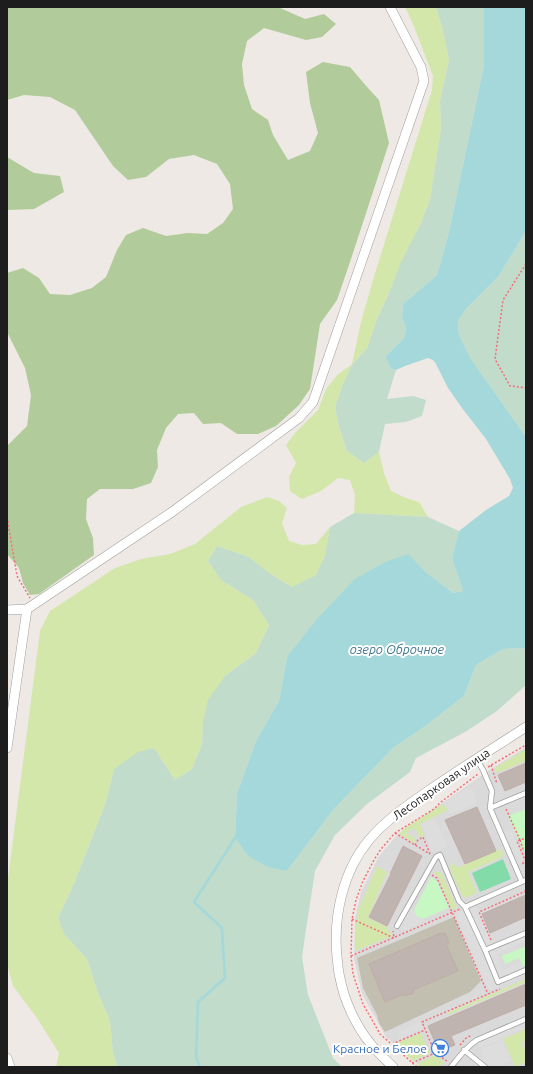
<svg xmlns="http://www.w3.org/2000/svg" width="533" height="1074" font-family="Ubuntu,sans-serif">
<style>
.residential{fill:#dbdadb}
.construction{fill:#c2bfb0}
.grass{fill:#d3e7ab}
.forest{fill:#b1cc9a}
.wetland{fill:#c1dccb}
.park{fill:#c7f7c2}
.pitch{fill:#84dbaa}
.parking{fill:#ddd}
.water{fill:#a5d8da}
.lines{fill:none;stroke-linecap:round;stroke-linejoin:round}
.stream{stroke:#a5d8da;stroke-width:2.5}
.building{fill:#bfb4b0;stroke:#bfada7}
.lane-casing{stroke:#9e9e9e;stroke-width:6}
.street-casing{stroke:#9e9e9e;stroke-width:10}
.path{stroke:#f46f78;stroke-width:1.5;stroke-dasharray:2 2;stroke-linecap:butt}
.lane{stroke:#fff;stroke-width:4.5}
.street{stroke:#fff;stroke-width:9}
.labels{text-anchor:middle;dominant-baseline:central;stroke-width:4;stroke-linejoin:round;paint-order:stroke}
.street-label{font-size:12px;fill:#1d1d1d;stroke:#fff}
.shop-label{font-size:12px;fill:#366cbe;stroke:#fff;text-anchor:end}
.water-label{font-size:13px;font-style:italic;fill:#457992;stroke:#fff}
</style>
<rect width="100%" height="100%" fill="#eee9e4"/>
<path class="residential" d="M526 747V1067H421L386 1037 362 994 354 959 355 918 361 892 379 856 398 834 488 771Z"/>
<path class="construction" d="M454 917 481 981 470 992 385 1032 379 1023 377 1015 363 988 357 958Z"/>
<path class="grass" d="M405 7H435L437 10 443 31 449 60 440 101 441 128 430 200 420 225 377 319 367 348 352 365 343 384 335 407 339 427 347 451 364 463 379 452 384 473 391 491 406 498 419 502 428 517 354 513 355 495 350 480 338 478 321 491 302 499 290 491 289 477 296 463 286 445 295 433 318 410 326 389 337 375 352 364 361 322 373 280 432 90 433 76 413 24Z
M267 497 279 501 287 508 282 523 289 541 302 545 316 544 330 527 325 555 316 575 292 587 269 573 249 557 217 546 208 561 221 580 253 600 269 625 256 653 225 676 203 721 202 744 192 769 175 780 154 748 114 769 106 802 75 881 58 918 64 934 87 959 98 993 110 1021 113 1052 117 1067H56L59 1053 37 1018 13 986 7 964V886L40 631 50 611 115 568 141 559 170 554 195 544 241 507Z
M526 749V761L497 773 495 768Z
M443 804 448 810 420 824 424 836 420 838 415 828 406 833 416 839 415 843 399 834 405 828Z
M501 849 504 856 468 872 477 893 466 898 462 896 450 869 451 864 454 863 457 868Z
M377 866 387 872 368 918 387 927 392 936 355 951 356 926 358 911Z
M436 872H440L442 874 457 908 452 910 438 876 433 873Z
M526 979V982L448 1015 447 1013Z
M526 1029V1041L522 1042 526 1052V1062L515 1067 503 1039Z
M421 1033 430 1053 413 1061 394 1044Z
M435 1055 444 1062 440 1067H421L417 1064Z"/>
<path class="forest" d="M7 7H278L305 19 324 14 336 24 322 37 306 40 264 28 247 41 242 64 244 85 252 109 268 120 273 135 288 160 310 151 318 133 310 103 306 72 323 62 350 67 368 88 379 100 389 143 351 259 337 300 320 324 310 389 299 405 276 426 258 434H237L221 423 203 424 194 413 178 414 166 428 157 450 158 467 151 483 133 489H100L87 499 86 519 93 538 94 555 39 594 30 595 23 583 19 568 7 554V446L27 426 31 395 25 368 7 332V273L23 268 39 278 50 294 70 295 92 288 106 277 117 250 126 235 143 228 166 236 188 233 207 234 223 223 233 209 230 184 217 164 194 155 169 159 146 177 128 180 113 166 75 110 50 97 24 95 7 100Z
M7 157 34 173 60 176 64 192 34 209 7 210Z"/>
<path class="wetland" d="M435 7H484V65L449 232 437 275 403 304 402 317 406 329 404 338 386 356 391 369 396 370 387 399 413 396 426 400 422 416 406 422 385 424 379 452 364 463 347 451 339 427 335 407 343 384 352 365 367 348 377 319 389 293 401 262 420 225 430 200 441 128 440 101 449 60 443 31 437 10Z
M526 231V437L471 359 459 335 458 321 466 309 498 277Z
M354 513 428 517 459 531 452 558 463 591 453 593 427 573 407 554 287 657 279 701 256 741 237 794 235 838 248 856 287 871 333 810 393 748 424 727 464 696 476 665 503 649 526 648V685L497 711 465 732 416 758 410 772 367 804 335 835 315 871 307 923 302 957 308 995 333 1058 342 1067H117L113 1052 110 1021 98 993 87 959 64 934 58 918 75 881 106 802 114 769 138 752 154 748 175 780 192 769 202 744 203 721 208 700 225 676 256 653 269 625 253 600 221 580 208 561 217 546 249 557 269 573 292 587 316 575 325 555 330 527Z"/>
<path class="park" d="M526 809V851L523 850 508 816Z
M431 877 437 881 449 908 423 919 416 916 414 910Z
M526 946V965L523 967 519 958 505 964 502 956Z"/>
<path class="pitch" d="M503 859 511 879 480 892 472 873Z"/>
<path class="parking" d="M469 786 474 791 477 803 451 814 443 804Z
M435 818 447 847 432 852 421 824Z
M511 829 525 862 518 864 504 832Z
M475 905 503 970 521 962 523 967 526 966V975L489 991 455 913Z
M410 908 414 910 416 916 423 919 424 922 404 931 399 928Z
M526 930V941L498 953 494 944Z
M526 1019V1028L480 1048 477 1040Z
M420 1022 423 1030 401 1039 398 1032Z
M502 1040 511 1060 502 1064 505 1067H485L478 1061 483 1056 481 1049Z"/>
<path class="water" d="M484 7H526V231L498 277 466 309 458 321 459 335 471 359 526 437V648L503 649 476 665 464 696 424 727 393 748 333 810 287 871 268 867 248 856 235 838 237 794 256 741 279 701 287 657 317 619 355 579 385 562 408 554 427 573 453 593 463 591 452 558 459 531 486 510 509 496 513 488 510 479 486 439 462 408 448 388 436 364 433 360 428 358 405 366 396 370 391 369 387 360 386 356 404 338 406 329 402 317 403 304 437 275 449 232 484 65Z"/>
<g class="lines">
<path class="stream" d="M200 1067 196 1057 198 1002 225 978 222 928 194 902 235 838"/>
</g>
<path class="building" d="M526 763V782L505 791 498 775Z
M477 807 496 851 465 864 445 820Z
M403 846 422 856 387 926 369 917 391 874H390Z
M526 895V917L490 933 482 914Z
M441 933 442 934 445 933 449 943 446 944 458 971 413 990 414 993 405 996 404 994 385 1002 369 964Z
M526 984V1005L451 1036 455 1045 439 1051 428 1026Z"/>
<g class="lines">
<g class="lane-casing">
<path id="lane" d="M476 758 483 770 492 791 490 808 522 882
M490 808 526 793
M465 907 526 880
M397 926 436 857 440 855 459 901 465 907 485 950 526 933
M485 950 498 982 526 970
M464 1050 485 1067
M451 1067C459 1057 466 1047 477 1040L526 1019"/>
</g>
<g class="street-casing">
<path id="street" d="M7 610 27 609 172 512 299 418 313 402 424 81 421 67 390 7
M7 748 27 609
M7 1058 10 1067
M393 1067C385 1059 377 1052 370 1043 356 1026 344 1000 340 978 338 971 338 964 337 957 333 916 343 871 369 840 385 821 405 807 425 793 458 770 492 749 526 727"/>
</g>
<path class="path" d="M526 264 503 300 495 359 510 386 526 388
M7 517 17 576 30 598
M491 765 497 784
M488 767 526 745
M506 809 520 840 526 838
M395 833 430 854
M520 840 517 841 526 862 521 864
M520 840 523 849 526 850
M415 845 418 840 423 837 430 854
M432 875 437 878 488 994
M352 919 394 938 393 931
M491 940 479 912 526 891
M351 956 460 909
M392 1044 425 1030
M460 1045 466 1038 472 1035
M447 1061 435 1053 422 1022 500 989
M412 1063 435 1053
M417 1067 380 1034 363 1004 353 974 351 956 352 919 356 900 363 881 374 860 381 849 395 833 434 809 441 802 478 774"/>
<use href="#lane" class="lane"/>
<use href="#street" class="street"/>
</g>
<defs>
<g id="supermarket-ring" transform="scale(0.9)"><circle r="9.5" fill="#fff" stroke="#3f7fe0" stroke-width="1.5"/><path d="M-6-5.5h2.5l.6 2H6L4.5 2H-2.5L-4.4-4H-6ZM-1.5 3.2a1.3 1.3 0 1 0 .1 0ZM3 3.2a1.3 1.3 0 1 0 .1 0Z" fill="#3f7fe0"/></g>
</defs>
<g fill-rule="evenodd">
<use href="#supermarket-ring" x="440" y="1048"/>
</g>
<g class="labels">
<g class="street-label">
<text transform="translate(441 784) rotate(-35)">Лесопарковая улица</text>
</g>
<g class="shop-label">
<text x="427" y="1048">Красное и Белое</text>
</g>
<g class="water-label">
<text x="397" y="649">озеро Оброчное</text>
</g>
</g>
<rect width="533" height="1074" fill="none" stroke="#1d1d1d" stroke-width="16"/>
</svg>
